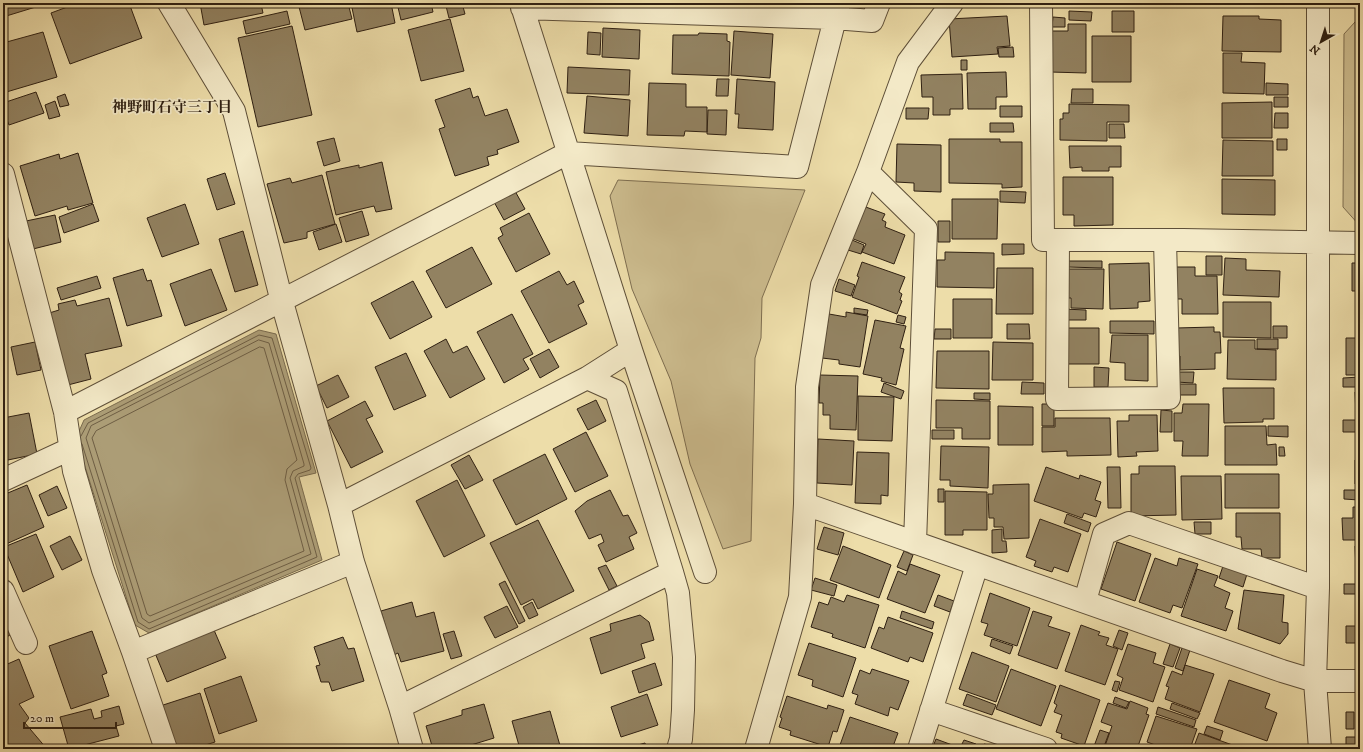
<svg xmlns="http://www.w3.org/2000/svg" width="1363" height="752" font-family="'IM FELL DW Pica','Noto Serif JP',serif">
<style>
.green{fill:#cdbd8f;stroke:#7e6e50}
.water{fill:#ac9d76;stroke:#7a6b4e}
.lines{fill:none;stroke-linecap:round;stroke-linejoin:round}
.shore{stroke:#6e5e44;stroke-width:1}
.building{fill:#928261;stroke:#2f2012}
.minor-casing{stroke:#5e4f38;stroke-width:24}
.minor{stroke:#f3e9c7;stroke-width:22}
.labels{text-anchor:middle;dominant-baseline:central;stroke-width:3.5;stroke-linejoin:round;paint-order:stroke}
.neighbourhood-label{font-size:15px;font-weight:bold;fill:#2f2012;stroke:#f3e9c7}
</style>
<rect width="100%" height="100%" fill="#eddda9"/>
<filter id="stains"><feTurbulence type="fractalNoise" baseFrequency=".005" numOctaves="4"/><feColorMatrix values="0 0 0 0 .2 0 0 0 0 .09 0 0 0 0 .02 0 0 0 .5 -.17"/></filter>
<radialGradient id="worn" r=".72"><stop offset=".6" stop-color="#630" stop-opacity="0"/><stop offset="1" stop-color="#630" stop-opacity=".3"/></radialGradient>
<path class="green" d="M1355 22H1360V226L1343 207 1344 34Z
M618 180 805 190 762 298 761 338 755 358 751 541 723 549 690 464 671 381 632 289 610 196Z"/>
<path class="water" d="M259 330 276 334 316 473 299 477 322 560 149 633 135 625 76 438 84 420Z"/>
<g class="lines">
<path class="shore" d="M259 340 269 343 304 464V466L293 471 290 478 311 554 149 623 142 618 86 438 91 426Z
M260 347 264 348 297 460 287 469 285 480 304 551 150 616 147 614 92 438 96 431Z
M81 436 88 423 259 335 272 338 311 468 310 470 298 474 295 478 317 557 149 629 138 622 82 444"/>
</g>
<path class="building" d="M10 3H38L39 6 3 17V5Z
M78 3H129L142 38 70 64 51 13Z
M200 3H265L261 4 263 13 204 25Z
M298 3H348L352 19 305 30Z
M351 3H391L395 23 357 32Z
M397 3H431L433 12 401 20Z
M458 3H462L465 14 449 18 446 6Z
M287 11 290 24 246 34 243 21Z
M1069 11 1092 12 1091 21 1069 20Z
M1112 11H1134V32H1112Z
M1007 16 1010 46 997 47 998 54 952 57 949 19Z
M1223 16H1259V19L1281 20V52L1222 51Z
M1053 17 1065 18V27H1052Z
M450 19 464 71 421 81 408 30Z
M1068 24H1086V73L1050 72V31H1068Z
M292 26 312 115 258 127 238 38Z
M603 28 640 30 639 59 602 57Z
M734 31 773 34 770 78 731 75Z
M43 32 57 77 3 93V43Z
M588 32 601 33 600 55 587 54Z
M699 33 727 34V41L730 42 729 76 672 74 673 35H698Z
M1092 36H1131V82H1092Z
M1013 47 1014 57H999L998 48Z
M1223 53H1242L1241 62 1265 63 1264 94 1223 93Z
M961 60H967V70H961Z
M568 67 630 70 629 95 567 93Z
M1006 72 1007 97H996V109H968L967 73Z
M962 74 963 109H950V115H933V97H922L921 75Z
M717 79H729L728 96H716Z
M737 79 775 82 773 130 738 128 739 114H735Z
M649 83 686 84V107H707V132L685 131 684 136 647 135Z
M1266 83 1288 84V95H1266Z
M470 88 473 98 478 96 485 116 507 109 519 142 497 150 498 154 487 157 489 165 455 176 439 129 445 127 435 100Z
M1072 89H1093V103H1071Z
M36 92 44 113 9 125 3 109V103Z
M65 94 69 105 60 107 57 97Z
M587 96 630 100 628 136 584 133Z
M1274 97H1288V107H1274Z
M55 101 60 116 49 119 45 105Z
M1272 102V138H1222V103Z
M1069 104 1129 105V122H1107V141L1060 140V119H1063V113H1069Z
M1000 106H1022V117H1000Z
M906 108H929L928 119H906Z
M708 110H727L726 135 707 134Z
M1275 113H1288V128H1274Z
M990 123H1013L1014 132H990Z
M1109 124H1124L1125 138H1109Z
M334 138 340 161 324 166 317 142Z
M949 139H1000V142H1022V187L1002 188V184L949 183Z
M1277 139H1287V150H1277Z
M1223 140 1273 141V176H1222Z
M897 144 941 145V192L914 191V183L896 182Z
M1069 146H1121V167H1109V171H1082V167L1070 168Z
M78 153 93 203 68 210 67 206 35 216 20 166 59 154 60 159Z
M382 162 392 209 376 212 374 206 336 215 326 172 359 165V168Z
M225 173 235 204 217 210 207 179Z
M322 175 335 224 307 232V238L284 243 267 184 290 178 292 183Z
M1063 177H1113V225L1074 226V215H1063Z
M1222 179 1275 180V215L1222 214Z
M515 191 525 209 504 220 494 202Z
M1000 191 1026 192 1025 203 1000 202Z
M952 199H998L997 239H952Z
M93 204 99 221 64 233 59 217Z
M185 204 199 244 162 257 147 218Z
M863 206 885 214 882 220 886 222 885 227 905 235 894 264 862 252 866 244 851 238Z
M362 211 369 235 346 242 339 218Z
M529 213 550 254 516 272 498 238 503 235 500 228Z
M55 215 61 242 33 249 26 221Z
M938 221H950V242H938Z
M336 224 342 242 319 250 313 232Z
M243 231 258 285 235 292 219 239Z
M852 240 864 245 861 254 848 250Z
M1002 244H1024V254L1002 255Z
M472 247 492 284 446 308 426 271Z
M945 252 994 253V288L937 287V260H945Z
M1206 256H1222V275H1206Z
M1225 258 1246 259V270L1280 271 1279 297 1223 295Z
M1360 259V291H1352V263H1360Z
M1067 261H1102V268L1068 267Z
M862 262 905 277 899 292 902 294 900 300 902 301 897 314 852 297 859 277 857 276Z
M1149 263 1150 301 1138 302V308L1110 309 1109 264Z
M1176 267H1195V276H1217L1218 314H1182V299H1176Z
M997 268H1033V314H996Z
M143 269 147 281 151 280 162 316 127 326 113 278Z
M211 269 227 310 185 326 170 284Z
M1066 269H1104L1103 309 1071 308V298H1066Z
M559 271 567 285 574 281 584 302 578 305 587 324 549 343 521 291Z
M97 276 101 288 61 300 57 288Z
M839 279 855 285 851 296 835 291Z
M413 281 432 317 390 339 371 303Z
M109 298 122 346 85 354 91 379 64 386 46 314 59 310 58 304 75 300 77 306Z
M953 299H992V338H953Z
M1223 302H1271V338L1223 337Z
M854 308 868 310 867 315 854 313Z
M1063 309 1086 310V320H1063Z
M846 312 868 316 860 367 839 364V360L822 358 829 314 846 317Z
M512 314 533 354 523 359 529 369 504 383 477 332Z
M898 315 906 317 904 324 896 322Z
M875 320 906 326 900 348 904 349 896 385 881 381 882 378 863 374Z
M1110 321H1154V334L1110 333Z
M1007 324H1029L1030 339H1007Z
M1273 326H1287V338H1273Z
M1214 327V332H1220L1221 353H1215V369L1180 370V356H1176V328Z
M1063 328H1099V364H1063Z
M935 329H951V339H934Z
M1112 335H1148V381L1125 380V363L1110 362Z
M1346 338H1360V375H1346Z
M446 339 453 353 467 346 485 379 450 398 424 351Z
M1257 339H1278V349H1257Z
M1228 340H1255V349L1276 350V380L1227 379Z
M35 342 41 370 17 375 11 347Z
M993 342 1033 343V380H992Z
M549 349 559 367 540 378 530 359Z
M937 351H989V389L936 388Z
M406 353 426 396 394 410 375 367Z
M1094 367 1109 368 1108 387H1094Z
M1177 372H1194L1193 383 1176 382Z
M338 375 349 397 327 408 316 386Z
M820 375 858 376 856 430 830 429V415H823V403H819Z
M1360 377V387H1343V378Z
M1022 382 1044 383V394H1021Z
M884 383 904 391 901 399 881 392Z
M1176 384H1196V395H1175Z
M1223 388H1274V419H1263V422L1224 423Z
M1355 392H1360V416H1356Z
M974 393H990V400L974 399Z
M858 396 894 397 892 441 858 440Z
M596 400 606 421 588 430 577 409Z
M936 400 990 401V439H962V428H936Z
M365 401 373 416 366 419 383 452 351 468 327 421Z
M1042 404H1054V426H1042Z
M1183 404H1209L1208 456H1182L1183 441H1174V413H1182Z
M998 406 1033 407V445H998Z
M1161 410 1172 411V432H1160Z
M29 413 37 454 3 461V418Z
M1129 415H1157L1158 451 1136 452 1137 456 1118 457 1117 421H1129Z
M1055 418H1110L1111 455 1067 456V451L1042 452V427H1055Z
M1343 420H1360V432H1343Z
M1225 426H1266L1267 445 1276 444 1277 465H1225Z
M1268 426H1288V437L1268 436Z
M932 430H954V439H932Z
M586 432 608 476 575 492 553 449Z
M818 439 854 441 852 485 817 483Z
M941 446 989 447 988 488 950 486V480H940Z
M1279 447H1284L1285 456H1279Z
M857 452 889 453 888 496 881 495V504L855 503Z
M545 454 567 499 516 525 493 480Z
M469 455 483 480 465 489 451 465Z
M1355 460H1360V485L1355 484Z
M1139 466H1175L1176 515 1131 516V474H1139Z
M1046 467 1079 479 1080 475 1101 482 1095 500 1101 502 1096 517 1084 513 1082 518 1034 501Z
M1107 467H1120L1121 508H1108Z
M1225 474H1279V508H1225Z
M1181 476H1221L1222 519 1182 520Z
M457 480 485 536 444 557 416 501Z
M1029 484V538L1004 539 1003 527H994V518H989L988 494H993V485Z
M27 485 44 527 4 545 3 495Z
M57 486 67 508 48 516 39 495Z
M938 489H944V502H938Z
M610 490 623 516 628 515 637 533 629 537 634 549 606 562 598 545 604 542 601 534 589 539 575 511 587 501Z
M1344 490H1360L1359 500 1344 499Z
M945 491 987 492V530H963V535H945Z
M1353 507H1360V540H1343L1342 518H1353Z
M1236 513H1280V558H1262L1261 549H1242L1241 537H1236Z
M1067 514 1091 523 1088 532 1064 523Z
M1040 519 1081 534 1068 572 1054 567 1052 572 1034 566 1036 561 1026 557Z
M538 520 574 591 538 609 533 599 521 605 490 543Z
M1194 522H1211V534H1195Z
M824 527 844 533 838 555 817 549Z
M1002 529V541H1006L1007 552 992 553V530Z
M36 534 54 577 23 592 4 547Z
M70 536 82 560 62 570 50 546Z
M1117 542 1151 554 1135 601 1101 589Z
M1360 545V570H1356L1355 546Z
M843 546 891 565 879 598 830 580Z
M904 551 913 555 907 571 897 567Z
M1155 558 1177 566 1179 558 1198 564 1182 608 1173 605 1170 613 1139 602Z
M910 564 940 575 925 613 887 599 898 571 906 575Z
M606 565 617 586 609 590 598 568Z
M1223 566 1247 574 1243 587 1219 578Z
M1197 569 1218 576 1214 586 1230 593 1225 608 1233 611 1226 631 1181 616Z
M815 578 837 585 834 596 811 590Z
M505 581 525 621 519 624 499 584Z
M1344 584H1360V591L1356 590V594H1344Z
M1244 590 1284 595 1282 622 1288 623V634L1280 644 1238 629Z
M1358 592H1360V622H1357Z
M990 593 1030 608 1017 646 984 635 988 624 981 622Z
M847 595 879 605 865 648 832 637 833 634 811 627 819 602 828 605 831 597 844 602Z
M938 595 954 601 950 612 934 606Z
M412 602 416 617 434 612 444 651 401 662 398 653 394 655 381 611Z
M532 602 538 615 529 619 523 607Z
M507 606 518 627 495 638 484 617Z
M902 611 934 622 932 629 900 618Z
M1033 611 1052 617 1048 626 1070 633 1057 669 1018 655Z
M640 615 649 622 654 640 641 644 645 658 601 674 590 638 611 631 610 624Z
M888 617 933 633 923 662 910 657 908 662 871 648 879 627 884 629Z
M3 618 10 635 3 639Z
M1081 625 1100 632 1098 635 1109 638 1106 645 1118 649 1105 685 1065 671Z
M1346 626H1360V643H1346Z
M214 630 226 658 167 682 155 653Z
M1119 630 1128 633 1122 650 1113 646Z
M92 631 107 673 102 675 109 696 71 709 49 646Z
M454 631 462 656 451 659 443 634Z
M343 637 348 649 354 648 364 681 332 691 329 682H321L316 666 320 665 314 647Z
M992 639 1013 646 1010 654 990 646Z
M809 643 856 658 843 697 812 686 813 680 798 675Z
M1128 644 1156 653 1153 663 1165 667 1153 702 1119 690 1123 678 1117 675Z
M1170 644 1180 648 1173 667 1163 664Z
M1182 648 1190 650 1183 671 1175 668Z
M972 652 1009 666 996 702 959 689Z
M19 659 34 697 19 704 29 718 25 723 47 749H3V666Z
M655 663 662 685 639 693 632 671Z
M1185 665 1214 674 1200 712 1165 699 1169 687 1166 686 1172 671 1182 675Z
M872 669 909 681 898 710 890 707 888 716 855 704 858 695 852 693 860 670 870 674Z
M1011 669 1056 686 1041 726 996 709Z
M241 676 257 721 219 734 204 689Z
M1229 680 1270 694 1265 708 1277 713 1267 741 1214 722Z
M1115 681 1120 682 1117 692 1112 690Z
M1060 685 1100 700 1084 746 1061 738 1062 734 1056 732 1062 715 1054 712 1057 705 1054 703Z
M200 693 215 742 193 749H168L154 708Z
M647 694 658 725 621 737 611 707Z
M967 694 996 705 992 715 963 705Z
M787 696 827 709 828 705 844 710 837 732 833 731 828 747 790 735 791 731 779 727 782 718 780 717Z
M1115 697 1129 702 1126 708 1113 703Z
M1130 701 1148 708 1146 714 1149 715 1137 749H1113L1105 746 1112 726 1101 722 1108 703 1127 709Z
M1357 701H1360V733H1357Z
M1172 703 1200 713 1197 719 1170 709Z
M484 704 494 738 458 749H433L426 726 462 715V710Z
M119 706 124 724 116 726 119 736 69 749 60 717 91 709 94 719 102 717 101 711Z
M1158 707 1196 720 1194 727 1156 714Z
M550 711 561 749H520L512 721Z
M1346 712H1354V729H1346Z
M1156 716 1197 729 1190 749H1157L1158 746 1147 742Z
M850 717 898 733 892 749H848L840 745Z
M1207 726 1223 731 1220 740 1204 734Z
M1100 730 1109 733 1103 749H1093Z
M1199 733 1238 747V749H1193Z
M1346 737H1360V749H1346Z
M936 739 963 749H932Z
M964 740 976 744 974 749 961 746Z
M645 743 647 749H624Z
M984 744 993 746 992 749H982Z"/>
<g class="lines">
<g class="minor-casing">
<path id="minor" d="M169 3 234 111 282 302 339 505 353 562 400 707 412 749
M521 3 631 350 705 572
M1041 3 1043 240H1183L1360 243
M1318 3V588L1315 681 1320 749
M522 8 834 18 872 21 879 3
M868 172 926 229 915 543
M3 174 65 412 74 471 103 570 133 652 166 749
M1058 241 1057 399 1169 398 1165 240
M587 378 616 391 672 572
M65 412 568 153 797 167 839 3
M3 480 70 449
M805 504 1282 671 1315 681H1360
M339 505 587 378 631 350
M3 591 26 643
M1085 601 1104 534 1129 523 1318 588
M133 652 353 562
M400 707 672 572 678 593 684 657 683 710 681 739 678 749
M931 710 1046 749
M756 749 800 597 805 504 807 387 822 285 868 172 908 62 952 3
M919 749 977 565"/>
</g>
<use href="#minor" class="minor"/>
</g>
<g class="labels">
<g class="neighbourhood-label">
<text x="172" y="107">神野町石守三丁目</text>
</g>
</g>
<rect width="1363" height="752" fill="none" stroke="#eddda9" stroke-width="16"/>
<rect x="4" y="4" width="1355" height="744" fill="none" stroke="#2f2012" stroke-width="2"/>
<rect x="8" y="8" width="1347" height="736" fill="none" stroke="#2f2012"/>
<g transform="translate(1321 42) rotate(219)" stroke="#f3e9c7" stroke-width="3" paint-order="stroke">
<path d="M0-3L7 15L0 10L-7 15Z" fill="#2f2012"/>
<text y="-6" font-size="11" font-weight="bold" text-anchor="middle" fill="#2f2012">N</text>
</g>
<path d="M24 722v6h92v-6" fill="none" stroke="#2f2012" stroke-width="2"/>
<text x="30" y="722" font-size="12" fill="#2f2012" stroke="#f3e9c7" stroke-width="3" paint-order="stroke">20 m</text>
<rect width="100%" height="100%" filter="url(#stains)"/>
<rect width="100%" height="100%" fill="url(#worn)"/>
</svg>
